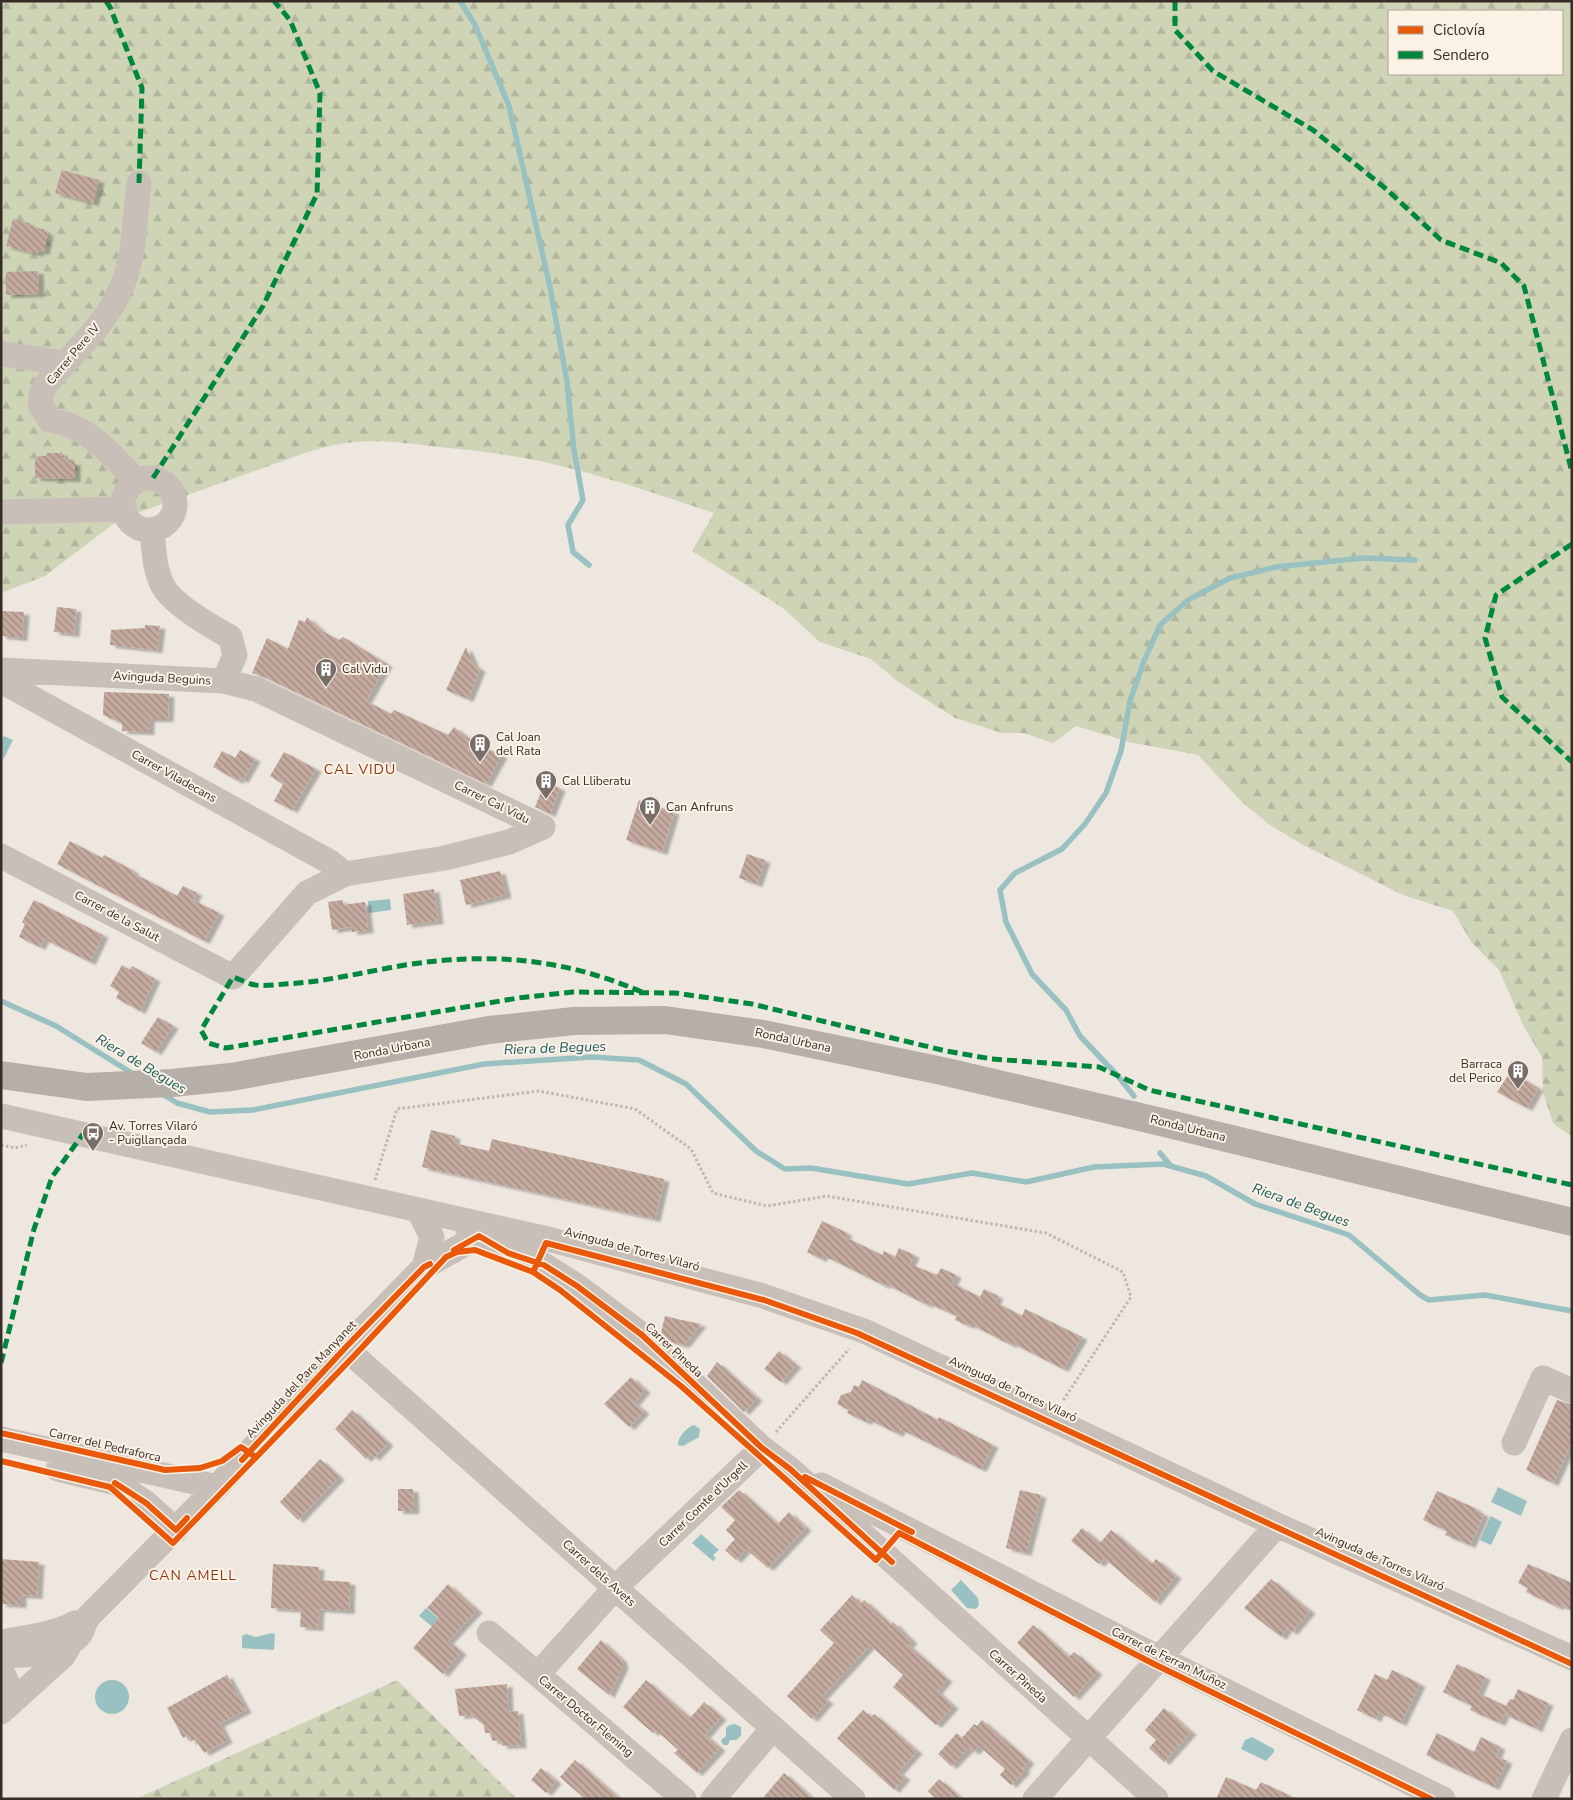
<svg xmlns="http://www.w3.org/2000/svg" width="1573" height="1800" font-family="'Nunito Sans',sans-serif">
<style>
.forest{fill:url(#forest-firs);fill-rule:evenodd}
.water{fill:#99c1c1}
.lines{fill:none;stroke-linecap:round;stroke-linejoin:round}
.stream{stroke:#99c1c1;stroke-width:5.5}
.building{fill:url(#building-back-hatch);filter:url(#shadow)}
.path{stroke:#bfb7b1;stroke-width:3;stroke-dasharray:2.5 2.5;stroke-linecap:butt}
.minor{stroke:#c7bfb8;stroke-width:25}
.major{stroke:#b6aea8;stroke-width:28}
.quiet{stroke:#00873e;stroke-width:5;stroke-dasharray:10 5;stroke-linecap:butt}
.cycleway-casing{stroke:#fbf2e6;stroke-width:9}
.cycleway{stroke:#e8590c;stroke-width:6}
.labels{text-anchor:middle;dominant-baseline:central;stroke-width:4;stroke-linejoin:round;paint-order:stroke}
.street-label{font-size:12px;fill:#382c26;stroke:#fbf2e6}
.poi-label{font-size:12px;fill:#382c26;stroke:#fbf2e6;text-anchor:start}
.neighbourhood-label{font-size:14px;letter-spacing:1px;fill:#8f3517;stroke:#fbf2e6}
.water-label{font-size:14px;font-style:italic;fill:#17585e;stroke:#fbf2e6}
</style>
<defs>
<pattern id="forest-firs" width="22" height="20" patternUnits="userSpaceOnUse" patternTransform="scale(1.25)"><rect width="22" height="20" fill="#cfd4b7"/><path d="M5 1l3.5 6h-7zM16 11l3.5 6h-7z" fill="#b2b69d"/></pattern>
<pattern id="building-back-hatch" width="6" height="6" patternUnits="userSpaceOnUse" patternTransform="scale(1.25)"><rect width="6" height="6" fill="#c4aa9f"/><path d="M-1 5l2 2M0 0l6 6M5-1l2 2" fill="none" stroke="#a08b81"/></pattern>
<filter id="shadow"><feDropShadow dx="5.5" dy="3" stdDeviation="1" flood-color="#0004"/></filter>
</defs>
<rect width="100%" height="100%" fill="#eee7df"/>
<path class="forest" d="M1 1H1572V1137L1553 1123 1543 1092 1542 1057 1523 1025 1499 970 1472 943 1453 911 1403 895 1301 844 1270 825 1242 802 1198 755 1129 742 1076 726 1053 743 1024 733H1002L955 718 897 681 871 659 820 642 783 608 692 551 714 513C657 494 599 474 540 461 506 454 473 450 439 447 388 441 358 436 308 452L137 513 112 525 45 576 1 593ZM1389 11H1562V74H1389Z
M397 1680 517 1799H136Z"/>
<path class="water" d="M4 736 13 740 3 760 1 741Z
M390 899 391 910 369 913 368 901Z
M694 1425 700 1429 699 1437 683 1446 678 1445C677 1438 687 1427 694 1425Z
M1498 1487 1527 1501 1521 1516 1491 1502Z
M1491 1516 1502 1522 1491 1545 1480 1540Z
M701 1534 719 1550 713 1555 716 1558 713 1561 692 1543Z
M961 1580 978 1598 979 1605 976 1609 967 1608 951 1590Z
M426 1608 445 1624 439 1632 419 1616Z
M272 1633 275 1634 274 1650 242 1648V1636L246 1634 256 1637Z
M95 1697a17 17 0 1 1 34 0a17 17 0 1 1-34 0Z
M735 1724 741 1727V1736L736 1740H730L728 1745H723L721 1740 726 1736V1728L729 1725Z
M1252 1737 1274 1749V1752L1266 1761 1241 1749 1245 1740Z"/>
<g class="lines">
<path class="stream" d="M460 1 475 25 509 106 550 287 567 382 574 450 583 500 568 525 573 552 589 565
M1 1001 56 1026 135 1075
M161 1093 177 1103 210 1112 253 1110 484 1064 591 1057 639 1060 686 1084 756 1151 785 1169 811 1168 908 1184 972 1173 1026 1182 1094 1167 1163 1164 1206 1176 1255 1204 1349 1235 1420 1295 1429 1300 1485 1295 1572 1311
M1134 1096 1117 1075 1080 1036 1066 1010 1032 974 1006 922 1000 890 1015 873 1062 849 1085 824 1106 793 1121 751 1130 701 1144 661 1160 625 1188 600 1230 578 1276 567 1363 558 1415 560
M1160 1153 1171 1166"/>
</g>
<path class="building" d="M62 170 99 180 93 203 55 193Z
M13 219 29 223V225L45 230 44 232 48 233 44 252 38 251V254L6 246Z
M38 271 39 294 6 295V272Z
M46 453H62V457H68V462H75V479L35 478V459H38V456H46Z
M57 607 76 609 74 634 54 632Z
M1 611 24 612 22 638 1 636Z
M307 617 322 631 339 640 343 637 387 664 366 701 391 714 394 710 448 735 454 727 476 744 502 755 486 784 262 676 252 673 267 638 288 649 299 620 305 622Z
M145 625 160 626 157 650 110 645 111 630 145 628Z
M466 647 474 665 480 669 468 699 446 690Z
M104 692 169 694 168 719H149V732L122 731V723L103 715Z
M240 750 255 759 243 780 239 778 238 781 213 767 222 751 235 758Z
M284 752 316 769 292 810 274 801 283 784 270 776Z
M545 782 560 788 550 814 535 807Z
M639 800 674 812 662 852 626 840Z
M70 841 102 858 104 855 134 871 133 873 177 896 183 886 197 893 193 900 219 913 204 941 57 864Z
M747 854 765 860 757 884 739 878Z
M500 871 506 895 466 905 460 880Z
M434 889 438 921 407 925 403 894Z
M34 900 103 935 90 962 44 939 40 947 19 937 25 924 22 922Z
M343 900V905L365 902 368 930 352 932V927L332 930 328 902Z
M122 965 130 970 132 966 155 979 140 1011 116 998 119 992 110 986Z
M158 1017 173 1026 156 1052 141 1043Z
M1511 1071 1538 1088 1527 1108 1497 1092Z
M431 1130 455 1136 454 1143 489 1151 492 1139 664 1179 655 1219 422 1167Z
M822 1221 847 1233 845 1237 882 1255 884 1251 895 1257 899 1248 914 1255 910 1264 937 1275 941 1268 956 1275 952 1283 980 1297 984 1289 998 1296 995 1302 1022 1316 1025 1309 1082 1337 1063 1369 1012 1343 1011 1345 970 1324 969 1326 955 1320 957 1316 928 1303 927 1305 886 1284 885 1286 823 1255 821 1259 807 1252Z
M665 1316 677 1319 701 1324 684 1345 671 1342 661 1333Z
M779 1351 796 1365 781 1382 764 1369Z
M717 1362 757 1398 744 1412 707 1376Z
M631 1377 645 1390 634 1403 644 1411 629 1427 604 1404Z
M862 1380 938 1420 939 1417 993 1445 981 1469 900 1429 898 1434 868 1419 866 1422 847 1413 849 1410 837 1404 841 1395 851 1392 854 1385 859 1387Z
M1557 1400 1572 1405V1442L1553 1483 1526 1470Z
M352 1410 388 1443 374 1458 370 1454 366 1459 335 1429Z
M320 1459 339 1477 298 1520 280 1502Z
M398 1489H413L414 1511H398Z
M739 1490 778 1524 789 1512 806 1528 768 1568 746 1549 736 1560 725 1550 735 1539 726 1530 735 1520 721 1507Z
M1020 1490 1041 1495 1026 1553 1006 1548Z
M1437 1491 1477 1509 1476 1511 1484 1514 1470 1545 1445 1535 1447 1531 1423 1520Z
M1082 1528 1100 1543 1111 1530 1152 1564 1156 1559 1176 1576 1155 1602 1104 1558 1099 1564 1071 1541Z
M1 1559 39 1562 37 1596 21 1595V1605L1 1604Z
M273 1564 319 1567 318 1580 350 1582 349 1611 319 1609 318 1628 300 1627 301 1610 271 1608Z
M1528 1564 1572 1583V1611L1560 1605 1558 1607 1526 1592 1528 1588 1518 1583Z
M1271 1579 1310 1611 1292 1632 1287 1628 1281 1637 1244 1608Z
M448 1584 477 1610 448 1641 461 1652 443 1674 413 1648 439 1618 427 1608Z
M852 1595 861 1604 864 1600 891 1625 893 1622 912 1641 908 1645 947 1679 937 1691 953 1706 936 1725 893 1687 903 1675 870 1645 822 1697 828 1701 812 1719 787 1696 834 1643 820 1630Z
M1033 1625 1069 1657 1074 1652 1097 1672 1074 1697 1017 1643Z
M601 1640 621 1659 623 1666 609 1695 577 1669Z
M1457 1664 1485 1677 1478 1693 1506 1706 1510 1699 1513 1700 1518 1689 1548 1703 1537 1729 1504 1714 1500 1723 1470 1710 1472 1706 1443 1692Z
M1392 1670 1420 1684 1401 1723 1379 1712 1376 1719 1357 1710 1375 1674 1387 1680Z
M227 1675 246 1710 219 1724 227 1740 204 1753 195 1739 191 1742 188 1735 183 1738 167 1708Z
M646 1680 690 1718 704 1702 721 1717 705 1735 720 1748 697 1773 674 1753 678 1750 656 1730 653 1733 623 1707Z
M507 1684 508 1712 518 1711 521 1745 502 1746 501 1740 492 1741 491 1733H485L484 1725 471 1715 459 1716 455 1689Z
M1164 1708 1191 1732 1164 1762 1149 1748 1156 1740 1145 1730Z
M863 1710 871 1717 874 1714 917 1751 898 1772 905 1777 894 1790 837 1738Z
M982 1720 1029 1761 1023 1768 1025 1770 1011 1785 1000 1775 1005 1769 979 1746 974 1752 969 1748 951 1766 938 1754 957 1733 962 1738 974 1724 977 1726Z
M1437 1733 1474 1752 1481 1737 1500 1747 1496 1756 1507 1761 1494 1787 1426 1755Z
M575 1760 620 1799H585L560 1777Z
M541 1768 556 1781 546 1793 531 1780Z
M784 1773 813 1799H762Z
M1226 1777 1256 1790 1261 1782 1297 1799H1216Z
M939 1779 962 1799H936L928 1791Z"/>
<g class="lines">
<path class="path" d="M1 1145 15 1148 27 1145
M375 1180 397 1109 539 1091 635 1109 691 1149 713 1193 767 1206 827 1196 1046 1233 1123 1272 1131 1297 1062 1402
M776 1432 849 1349"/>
<path class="minor" d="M1 354 65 363
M123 504a26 26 0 1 1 52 0a26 26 0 1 1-52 0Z
M136 481C111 454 89 426 50 420L40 405 42 391 47 383C74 352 113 318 125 278 135 248 135 214 139 183
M1 512 124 509
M152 530C154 549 154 569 163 586 172 604 212 627 230 637L235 655 224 681
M1 670 224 681 256 689 543 827 509 842 445 858 345 874 307 893 233 977 1 856
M1 681 330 862 345 874
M1 1116 548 1239 763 1296 864 1331 1277 1525 1572 1658
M468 1231 508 1253 544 1265 577 1286 642 1335 762 1448 790 1469 1156 1799
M424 1267 479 1236
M345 1348 853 1799
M1 1439 217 1487
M1514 1443 1543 1378 1572 1391
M58 1469 116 1483 146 1503 176 1530
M821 1485 1159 1658 1443 1799
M489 1633 684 1799
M1 1642C27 1637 52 1635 75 1623
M1 1655C24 1657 66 1654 81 1633 83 1628 85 1623 87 1618L217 1487 345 1348 424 1267 432 1237 419 1211
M1 1669 12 1693
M538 1674 615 1588 762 1448
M1 1712 63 1656 69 1646
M713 1799 773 1728
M1035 1799 1277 1525
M1544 1799 1572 1740"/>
<path class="major" d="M1 1075 87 1087 172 1083 231 1077 489 1030 574 1021 665 1020 763 1034 942 1071 1157 1121 1572 1222"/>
<path class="quiet" d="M106 1 110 7 142 88 139 183
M1175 1V30L1213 71 1313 130 1385 188 1441 240 1501 263 1524 286 1572 472
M153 478 263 306 317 194 320 93 290 20 274 1
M1572 544 1496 595 1485 638 1502 697 1572 762
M642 992C562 958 490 952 405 965 364 972 325 982 285 984 274 985 261 987 251 984 245 982 239 979 233 977L201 1030 208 1043 226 1048 518 998 573 992 675 993 752 1004 946 1051 992 1059 1099 1067 1149 1090 1572 1185
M1 1363 34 1229 52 1177 83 1134"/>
<g class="cycleway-casing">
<path id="cycleway" d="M454 1250 479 1236 508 1253 544 1265 577 1286 642 1335 762 1448 790 1469 892 1562
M534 1270 546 1243 764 1300 857 1333 1572 1664
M1 1433 165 1470 200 1468 222 1461 241 1447 254 1456
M242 1460 345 1348 424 1267 430 1264
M1 1461 110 1487 173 1543 354 1356 446 1257 457 1252 475 1250 533 1272 560 1290 681 1386 876 1560 899 1533 1154 1664 1431 1799
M805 1477 912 1532
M115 1483 146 1503 176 1530 187 1518"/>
</g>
<use href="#cycleway" class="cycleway"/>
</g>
<defs>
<g id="building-pin" transform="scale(1.125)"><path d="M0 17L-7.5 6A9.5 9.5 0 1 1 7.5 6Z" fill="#786d67" stroke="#fbf2e6"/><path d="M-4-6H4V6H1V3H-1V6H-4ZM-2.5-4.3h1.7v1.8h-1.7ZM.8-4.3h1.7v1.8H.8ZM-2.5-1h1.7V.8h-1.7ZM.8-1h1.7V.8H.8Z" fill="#fff"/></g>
<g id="bus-pin" transform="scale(1.125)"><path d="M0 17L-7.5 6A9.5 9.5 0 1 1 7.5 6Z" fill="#786d67" stroke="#fbf2e6"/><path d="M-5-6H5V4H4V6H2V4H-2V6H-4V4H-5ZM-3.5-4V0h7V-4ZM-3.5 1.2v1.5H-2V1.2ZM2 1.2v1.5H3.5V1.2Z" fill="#fff"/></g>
</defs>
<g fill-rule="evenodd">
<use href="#building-pin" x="326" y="669"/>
<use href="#building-pin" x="480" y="744"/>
<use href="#building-pin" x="546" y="781"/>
<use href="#building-pin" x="650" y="807"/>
<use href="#building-pin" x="1518" y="1071"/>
<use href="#bus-pin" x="93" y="1133"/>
</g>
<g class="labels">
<g class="street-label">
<text transform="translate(73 354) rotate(-50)">Carrer Pere IV</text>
<text transform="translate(162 678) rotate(3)">Avinguda Beguins</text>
<text transform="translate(174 776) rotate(29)">Carrer Viladecans</text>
<text transform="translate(492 802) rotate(26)">Carrer Cal Vidu</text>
<text transform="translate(117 916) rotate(28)">Carrer de la Salut</text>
<text transform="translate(793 1040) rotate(12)">Ronda Urbana</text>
<text transform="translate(392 1049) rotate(-11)">Ronda Urbana</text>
<text transform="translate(1188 1128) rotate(14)">Ronda Urbana</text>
<text transform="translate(632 1249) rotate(15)">Avinguda de Torres Vilaró</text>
<text transform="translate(674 1350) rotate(43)">Carrer Pineda</text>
<text transform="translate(301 1379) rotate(-47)">Avinguda del Pare Manyanet</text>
<text transform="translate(1013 1389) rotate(25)">Avinguda de Torres Vilaró</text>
<text transform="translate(105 1445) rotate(13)">Carrer del Pedraforca</text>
<text transform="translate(703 1504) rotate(-44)">Carrer Comte d'Urgell</text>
<text transform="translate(1380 1559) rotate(24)">Avinguda de Torres Vilaró</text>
<text transform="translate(599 1573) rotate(42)">Carrer dels Avets</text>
<text transform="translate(1169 1658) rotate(26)">Carrer de Ferran Muñoz</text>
<text transform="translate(1018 1676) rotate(42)">Carrer Pineda</text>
<text transform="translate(586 1716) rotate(40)">Carrer Doctor Fleming</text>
</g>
<g class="poi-label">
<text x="342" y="669">Cal Vidu</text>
<text x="496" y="737">Cal Joan<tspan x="496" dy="14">del Rata</tspan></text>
<text x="562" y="781">Cal Lliberatu</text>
<text x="666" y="807">Can Anfruns</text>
<text x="1502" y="1064" text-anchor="end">Barraca<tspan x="1502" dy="14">del Perico</tspan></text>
<text x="109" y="1126">Av. Torres Vilaró<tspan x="109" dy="14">- Puigllançada</tspan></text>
</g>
<g class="neighbourhood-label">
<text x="360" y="769">CAL VIDU</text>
<text x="193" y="1575">CAN AMELL</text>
</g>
<g class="water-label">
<text transform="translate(555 1048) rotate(-2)">Riera de Begues</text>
<text transform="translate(141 1064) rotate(31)">Riera de Begues</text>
<text transform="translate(1301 1205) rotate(20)">Riera de Begues</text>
</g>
</g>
<rect width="1573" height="1800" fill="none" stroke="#382c26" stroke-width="5"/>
<rect x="1388" y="10" width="175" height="65" fill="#fbf2e6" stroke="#ada399"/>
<rect x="1398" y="26" width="25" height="8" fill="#e8590c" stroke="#ada399"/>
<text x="1433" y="35" font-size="15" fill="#382c26">Ciclovía</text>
<rect x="1398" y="51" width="25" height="8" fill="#00873e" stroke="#ada399"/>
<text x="1433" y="60" font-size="15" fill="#382c26">Sendero</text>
</svg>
